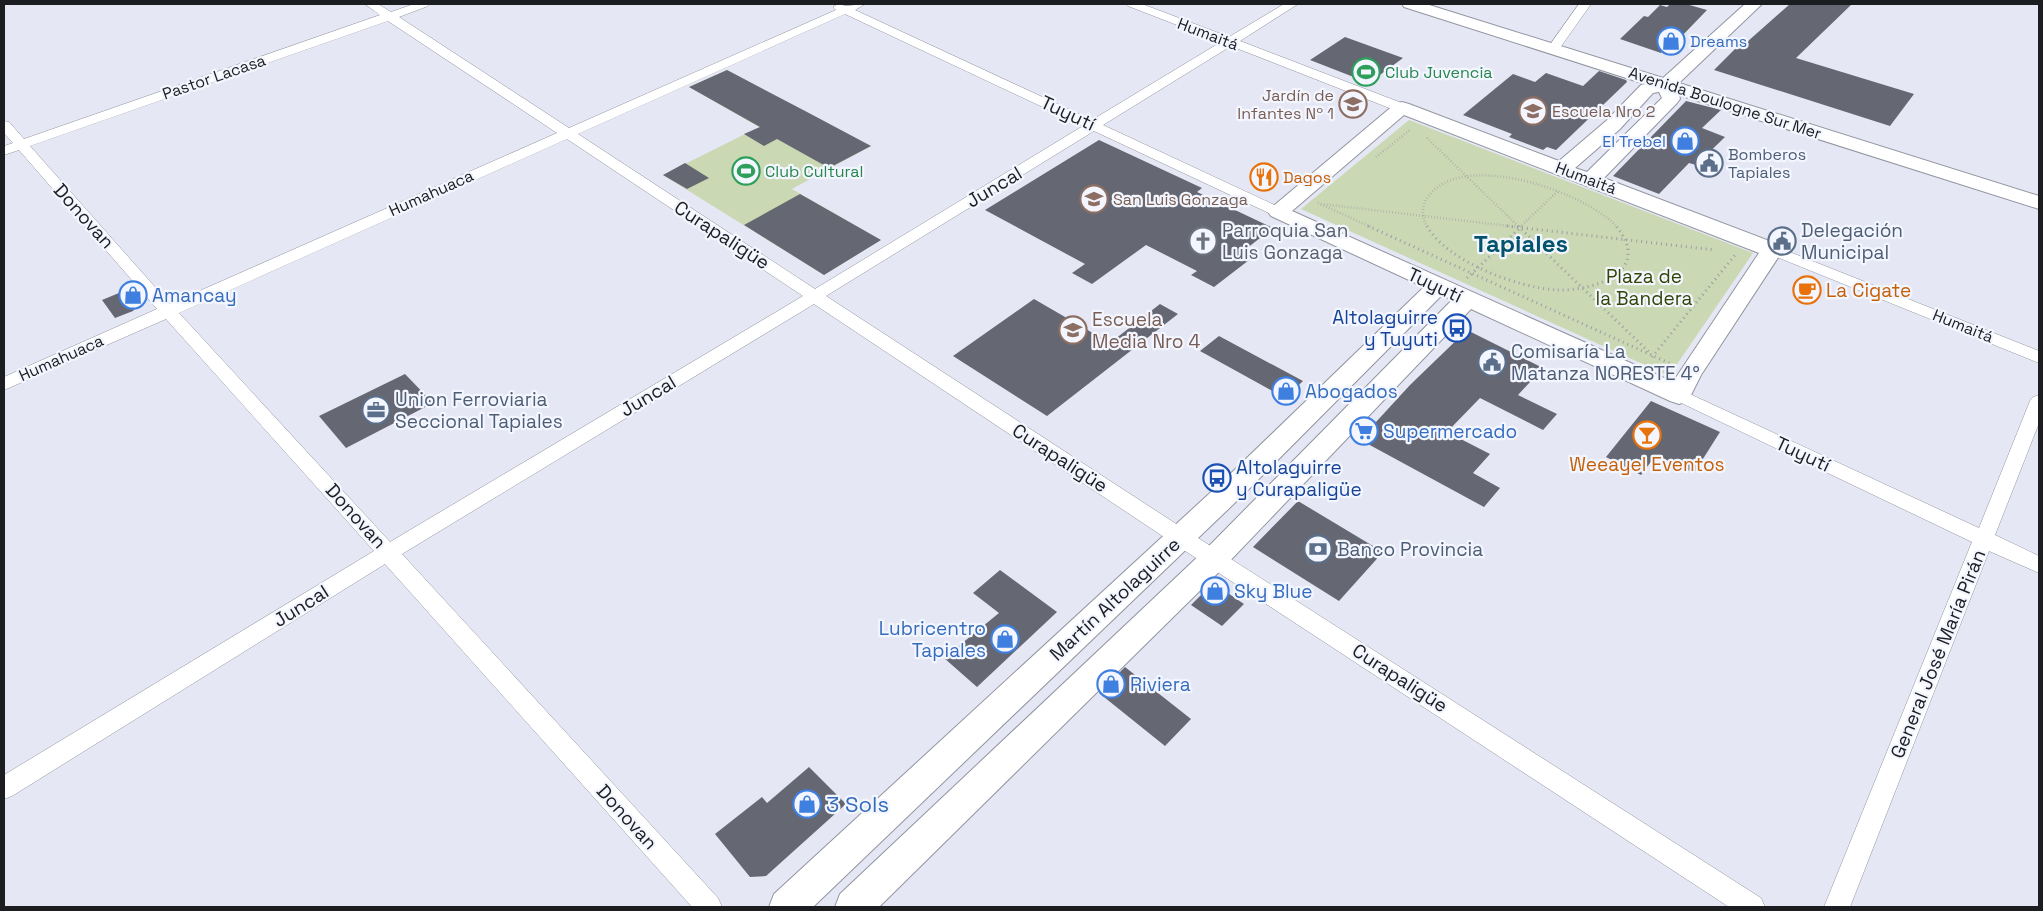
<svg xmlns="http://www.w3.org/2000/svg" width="2043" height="911" font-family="'Space Grotesk',sans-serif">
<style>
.green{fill:#cad8b3}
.building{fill:#656872}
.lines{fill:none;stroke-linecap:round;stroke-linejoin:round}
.street-casing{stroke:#9295a0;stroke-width:1}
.secondary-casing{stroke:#9295a0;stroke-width:2}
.path-far1{stroke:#9a9da6;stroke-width:2.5;stroke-dasharray:0.5 2.5;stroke-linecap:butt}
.path{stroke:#9a9da6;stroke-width:3;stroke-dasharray:1 4;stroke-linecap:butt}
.street{fill:#fff;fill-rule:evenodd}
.secondary{fill:#fff;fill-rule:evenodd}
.labels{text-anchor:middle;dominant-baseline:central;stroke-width:4.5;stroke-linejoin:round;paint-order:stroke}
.far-street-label{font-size:16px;fill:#1c1d21;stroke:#f3f6ff}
.far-shop-label{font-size:16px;fill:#366cbe;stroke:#f3f6ff;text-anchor:start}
.far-leisure-label{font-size:16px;fill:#27864d;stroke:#f3f6ff;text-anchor:start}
.far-education-label{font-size:16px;fill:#785e54;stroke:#f3f6ff;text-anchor:start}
.far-service-label{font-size:16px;fill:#4e5e75;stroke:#f3f6ff;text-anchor:start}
.far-food-label{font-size:16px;fill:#c56008;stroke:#f3f6ff;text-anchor:start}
.street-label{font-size:19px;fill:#1c1d21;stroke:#f3f6ff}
.worship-label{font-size:19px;fill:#5b616d;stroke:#f3f6ff;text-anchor:start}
.service-label{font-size:19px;fill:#4e5e75;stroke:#f3f6ff;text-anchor:start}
.park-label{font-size:19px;fill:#334404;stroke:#f3f6ff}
.food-label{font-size:19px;fill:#c56008;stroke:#f3f6ff;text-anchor:start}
.shop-label{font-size:19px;fill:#366cbe;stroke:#f3f6ff;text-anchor:start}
.transit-label{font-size:19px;fill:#164399;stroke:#f3f6ff;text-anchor:end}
.education-label{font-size:19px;fill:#785e54;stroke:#f3f6ff;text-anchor:start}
.near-shop-label{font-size:22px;fill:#366cbe;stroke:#f3f6ff;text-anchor:start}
.district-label{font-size:24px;font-weight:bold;fill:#04536e;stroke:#f3f6ff}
</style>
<rect width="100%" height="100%" fill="#e5e8f4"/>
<path class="green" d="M727 70 871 146 792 189 881 240 824 275 663 175 759 127 689 87Z
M1409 120 1753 253 1669 376 1301 209Z"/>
<path class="building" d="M1670 4H1686L1707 10 1680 38 1676 37 1661 53 1620 39 1644 16 1648 17 1660 5 1667 7Z
M1790 4H1852L1796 58 1914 94 1890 126 1714 70 1743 41 1747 42Z
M1345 37 1403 58 1369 83 1310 60Z
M727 70 807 112 871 146 829 168 777 139 764 146 744 134 760 127 689 87Z
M1599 71 1626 80 1627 82 1556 150 1547 147 1543 150 1509 137 1512 134 1463 115 1513 74 1535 82 1546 73 1583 86Z
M1686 101 1721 110 1702 128 1725 137 1696 165 1689 163 1659 194 1613 176Z
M1099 140 1202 188 1197 192 1273 228 1242 252 1253 257 1214 287 1191 275 1197 271 1146 245 1092 284 1072 273 1085 264 985 210Z
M685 163 709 178 687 189 663 175Z
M800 194 881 240 824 275 744 225Z
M131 288 141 301 133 311 115 318 102 300Z
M1034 299 1110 343 1160 304 1178 314 1047 416 953 356Z
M1467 330 1543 368 1518 395 1557 414 1543 430 1480 398 1447 432 1490 454 1473 473 1500 488 1484 507 1355 437 1372 420 1376 422 1410 385Z
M1219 336 1303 381 1285 398 1200 351Z
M405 374 433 403 346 448 319 416Z
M1651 401 1720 432 1694 473 1656 455 1641 475 1606 457Z
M1298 501 1383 552 1339 601 1253 547Z
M1000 570 1057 612 977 687 944 658 999 613 973 593Z
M1213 583 1244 604 1222 626 1191 605Z
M1125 667 1191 719 1165 746 1099 693Z
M809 767 846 804 766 876 750 877 715 834 762 797 767 803Z"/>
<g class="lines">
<g class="street-casing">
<path id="street" d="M365 4H378L391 12 414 4H430L428 6 399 17 569 128 836 10 833 7 838 4 846 6 865 4 855 10 1092 120 1221 42 1128 6 1126 4H1142L1229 37 1284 4H1298L1240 41 1407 105 1409 108 1407 111H1397L1231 46 1103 125 1283 209 1285 212 1283 215H1273L1094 131 826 296 1187 531 1761 898 1765 907H1729L1173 543 814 304 402 554 718 898 722 907H692L385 564 12 796 4 799V775L374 551 166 319 4 390V377L157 309 19 150 4 155V146L13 143 4 133V121L9 122 24 139 380 15ZM845 14 1083 126 815 289 578 134ZM388 21 557 133 170 304 30 146ZM567 139 803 296 390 542 179 313Z
M1579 4H1591L1557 52H1549L1547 49Z
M1772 245 2039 351V363L1767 253 1764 250 1767 247Z
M1679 389 1979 528 2030 401 2033 397 2039 395V423L1995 535 2039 556V573L1989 551 1850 907H1824L1972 542 1673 399 1670 395 1673 391Z"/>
</g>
<g class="secondary-casing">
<path id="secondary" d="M1402 4H1426L1663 78 1745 4H1762L1679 83 2039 196V209L1679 95 1680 99 1677 103 1604 178 1780 245 1783 250 1701 375 1688 401 1679 404 1670 401 1471 309 1225 566 879 907H835L840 894 1205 550 1452 300 1442 295 1243 495 813 907H769L774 894 1223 481 1424 287 1271 216 1268 212 1271 208 1395 104 1402 102 1409 104 1559 161 1606 121 1641 85 1645 84 1404 7ZM1659 92 1662 98 1587 172 1575 168 1620 129 1653 93ZM1404 115 1759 253 1673 382 1292 211Z"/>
</g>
<path class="path-far1" d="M1427 138 1519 227
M1376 157 1410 130
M1318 203 1371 227
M1321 204 1518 227
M1427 227C1421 214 1421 203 1432 192 1470 152 1585 192 1617 227
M1520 227 1558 191"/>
<path class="path" d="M1368 226 1671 364
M1427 226C1446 261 1518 288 1557 290 1594 291 1654 272 1616 226
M1507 226 1715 250
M1518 226 1651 354
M1467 278 1522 226
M1652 357 1735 255"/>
<use href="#street" class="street"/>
<use href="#secondary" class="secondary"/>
</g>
<defs>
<g id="shop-ring" transform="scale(1.4375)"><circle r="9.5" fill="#f3f6ff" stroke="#3f7fe0" stroke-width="1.5"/><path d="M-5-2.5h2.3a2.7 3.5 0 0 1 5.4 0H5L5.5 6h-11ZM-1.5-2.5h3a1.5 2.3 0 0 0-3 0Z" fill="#3f7fe0"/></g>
<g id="stadium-ring" transform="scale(1.4375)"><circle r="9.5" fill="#f3f6ff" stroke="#2e9e5b" stroke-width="1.5"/><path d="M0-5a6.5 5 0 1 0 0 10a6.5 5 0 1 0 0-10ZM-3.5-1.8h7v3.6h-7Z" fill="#2e9e5b"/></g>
<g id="school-ring" transform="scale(1.4375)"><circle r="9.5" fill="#f3f6ff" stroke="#8d6e63" stroke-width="1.5"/><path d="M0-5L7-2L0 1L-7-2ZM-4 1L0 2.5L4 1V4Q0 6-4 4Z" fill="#8d6e63"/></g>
<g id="civic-ring" transform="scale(1.4375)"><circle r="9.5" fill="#f3f6ff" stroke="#5c6f8a" stroke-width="1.5"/><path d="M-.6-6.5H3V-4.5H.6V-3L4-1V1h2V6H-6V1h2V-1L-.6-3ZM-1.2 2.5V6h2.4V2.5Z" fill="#5c6f8a"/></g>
<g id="restaurant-ring" transform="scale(1.4375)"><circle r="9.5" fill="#f3f6ff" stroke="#e8710a" stroke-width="1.5"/><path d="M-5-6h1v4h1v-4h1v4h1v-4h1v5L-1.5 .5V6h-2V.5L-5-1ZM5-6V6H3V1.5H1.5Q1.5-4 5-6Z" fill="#e8710a"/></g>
<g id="church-ring" transform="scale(1.4375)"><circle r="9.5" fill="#f3f6ff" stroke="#6b7280" stroke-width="1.5"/><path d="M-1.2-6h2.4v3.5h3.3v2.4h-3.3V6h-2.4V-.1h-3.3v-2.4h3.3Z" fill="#6b7280"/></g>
<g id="cafe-ring" transform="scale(1.4375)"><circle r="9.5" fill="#f3f6ff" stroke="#e8710a" stroke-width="1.5"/><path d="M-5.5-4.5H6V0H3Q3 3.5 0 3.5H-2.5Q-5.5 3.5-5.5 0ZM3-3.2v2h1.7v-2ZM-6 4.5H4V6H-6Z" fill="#e8710a"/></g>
<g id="bus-ring" transform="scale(1.4375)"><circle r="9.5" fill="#f3f6ff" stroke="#1a4fb4" stroke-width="1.5"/><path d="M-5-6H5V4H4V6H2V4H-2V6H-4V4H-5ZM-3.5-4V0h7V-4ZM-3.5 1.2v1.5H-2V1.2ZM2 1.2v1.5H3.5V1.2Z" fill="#1a4fb4"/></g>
<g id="office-ring" transform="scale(1.4375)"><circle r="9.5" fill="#f3f6ff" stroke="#5c6f8a" stroke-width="1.5"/><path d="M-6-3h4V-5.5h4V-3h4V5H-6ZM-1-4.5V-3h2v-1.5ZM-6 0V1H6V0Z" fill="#5c6f8a"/></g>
<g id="supermarket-ring" transform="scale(1.4375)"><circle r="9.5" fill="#f3f6ff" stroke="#3f7fe0" stroke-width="1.5"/><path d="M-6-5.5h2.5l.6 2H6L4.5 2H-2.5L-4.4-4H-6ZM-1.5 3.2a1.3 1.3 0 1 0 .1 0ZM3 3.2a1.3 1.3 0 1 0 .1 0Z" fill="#3f7fe0"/></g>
<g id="bar-ring" transform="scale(1.4375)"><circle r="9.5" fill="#f3f6ff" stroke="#e8710a" stroke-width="1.5"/><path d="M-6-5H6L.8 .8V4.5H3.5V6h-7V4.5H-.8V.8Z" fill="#e8710a"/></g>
<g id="bank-ring" transform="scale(1.4375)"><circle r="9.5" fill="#f3f6ff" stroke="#5c6f8a" stroke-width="1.5"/><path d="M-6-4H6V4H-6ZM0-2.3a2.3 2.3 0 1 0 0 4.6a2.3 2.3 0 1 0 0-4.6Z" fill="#5c6f8a"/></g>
</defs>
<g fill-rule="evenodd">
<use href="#shop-ring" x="1671" y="41"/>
<use href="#stadium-ring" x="1366" y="72"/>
<use href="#school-ring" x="1353" y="104"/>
<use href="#school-ring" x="1533" y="111"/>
<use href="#shop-ring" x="1685" y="141"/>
<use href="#civic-ring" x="1709" y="163"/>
<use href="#stadium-ring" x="746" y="171"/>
<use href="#restaurant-ring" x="1264" y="177"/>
<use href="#school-ring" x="1094" y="199"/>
<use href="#church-ring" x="1203" y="241"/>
<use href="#civic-ring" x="1782" y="241"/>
<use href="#cafe-ring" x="1807" y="290"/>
<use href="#shop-ring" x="133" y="295"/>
<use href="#bus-ring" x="1457" y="328"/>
<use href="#school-ring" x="1073" y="330"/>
<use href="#civic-ring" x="1492" y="362"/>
<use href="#shop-ring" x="1286" y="391"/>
<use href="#office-ring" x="376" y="410"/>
<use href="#supermarket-ring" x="1364" y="431"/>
<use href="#bar-ring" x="1647" y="435"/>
<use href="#bus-ring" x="1217" y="478"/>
<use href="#bank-ring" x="1318" y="549"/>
<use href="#shop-ring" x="1215" y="591"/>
<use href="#shop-ring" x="1005" y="639"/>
<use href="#shop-ring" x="1111" y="684"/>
<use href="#shop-ring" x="807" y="804"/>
</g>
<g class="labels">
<g class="far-street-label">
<text transform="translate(1208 34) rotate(21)">Humaitá</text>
<text transform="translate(214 77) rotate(-19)">Pastor Lacasa</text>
<text transform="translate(1725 103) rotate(18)">Avenida Boulogne Sur Mer</text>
<text transform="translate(1586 178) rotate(21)">Humaitá</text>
<text transform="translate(431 193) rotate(-24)">Humahuaca</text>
<text transform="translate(1963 326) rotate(22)">Humaitá</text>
<text transform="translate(61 358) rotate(-24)">Humahuaca</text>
</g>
<g class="far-shop-label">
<text x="1690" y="41">Dreams</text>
<text x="1666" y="141" text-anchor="end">El Trebel</text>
</g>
<g class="far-leisure-label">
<text x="1385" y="72">Club Juvencia</text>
<text x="765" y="171">Club Cultural</text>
</g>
<g class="far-education-label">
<text x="1334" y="95" text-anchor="end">Jardín de<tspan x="1334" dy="18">Infantes Nº 1</tspan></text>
<text x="1552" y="111">Escuela Nro 2</text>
<text x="1113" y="199">San Luis Gonzaga</text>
</g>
<g class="far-service-label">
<text x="1728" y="154">Bomberos<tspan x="1728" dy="18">Tapiales</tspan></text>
</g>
<g class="far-food-label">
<text x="1283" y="177">Dagos</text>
</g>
<g class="street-label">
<text transform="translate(1068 113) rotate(25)">Tuyutí</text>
<text transform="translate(994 187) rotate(-31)">Juncal</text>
<text transform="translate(84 216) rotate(48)">Donovan</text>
<text transform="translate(722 235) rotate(33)">Curapaligüe</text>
<text transform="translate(1435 285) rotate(25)">Tuyutí</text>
<text transform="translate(648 396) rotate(-31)">Juncal</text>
<text transform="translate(1803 454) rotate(25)">Tuyutí</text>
<text transform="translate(1060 458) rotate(33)">Curapaligüe</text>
<text transform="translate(356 516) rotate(48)">Donovan</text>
<text transform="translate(1115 599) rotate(-43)">Martín Altolaguirre</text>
<text transform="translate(301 606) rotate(-32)">Juncal</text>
<text transform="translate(1938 654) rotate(-68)">General José María Pirán</text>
<text transform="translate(1400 678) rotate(33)">Curapaligüe</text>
<text transform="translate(627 817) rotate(48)">Donovan</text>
</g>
<g class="worship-label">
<text x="1222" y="230">Parroquia San<tspan x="1222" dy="22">Luis Gonzaga</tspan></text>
</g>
<g class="service-label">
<text x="1801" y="230">Delegación<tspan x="1801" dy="22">Municipal</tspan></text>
<text x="1511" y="351">Comisaría La<tspan x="1511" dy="22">Matanza NORESTE 4°</tspan></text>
<text x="395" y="399">Union Ferroviaria<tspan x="395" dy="22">Seccional Tapiales</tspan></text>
<text x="1337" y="549">Banco Provincia</text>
</g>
<g class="park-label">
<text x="1644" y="276">Plaza de<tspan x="1644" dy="22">la Bandera</tspan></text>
</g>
<g class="food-label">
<text x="1826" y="290">La Cigate</text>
<text x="1647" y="464" text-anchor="middle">Weeayel Eventos</text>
</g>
<g class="shop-label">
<text x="152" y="295">Amancay</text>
<text x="1305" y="391">Abogados</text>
<text x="1383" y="431">Supermercado</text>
<text x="1234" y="591">Sky Blue</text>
<text x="986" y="628" text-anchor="end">Lubricentro<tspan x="986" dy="22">Tapiales</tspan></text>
<text x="1130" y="684">Riviera</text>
</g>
<g class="transit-label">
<text x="1438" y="317">Altolaguirre<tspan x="1438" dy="22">y Tuyuti</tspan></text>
<text x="1236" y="467" text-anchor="start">Altolaguirre<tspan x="1236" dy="22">y Curapaligüe</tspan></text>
</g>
<g class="education-label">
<text x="1092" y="319">Escuela<tspan x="1092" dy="22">Media Nro 4</tspan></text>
</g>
<g class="near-shop-label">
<text x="826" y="804">3 Sols</text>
</g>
<g class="district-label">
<text x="1521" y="243">Tapiales</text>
</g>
</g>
<rect width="2043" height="911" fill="none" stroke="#1c1d21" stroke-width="10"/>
</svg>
